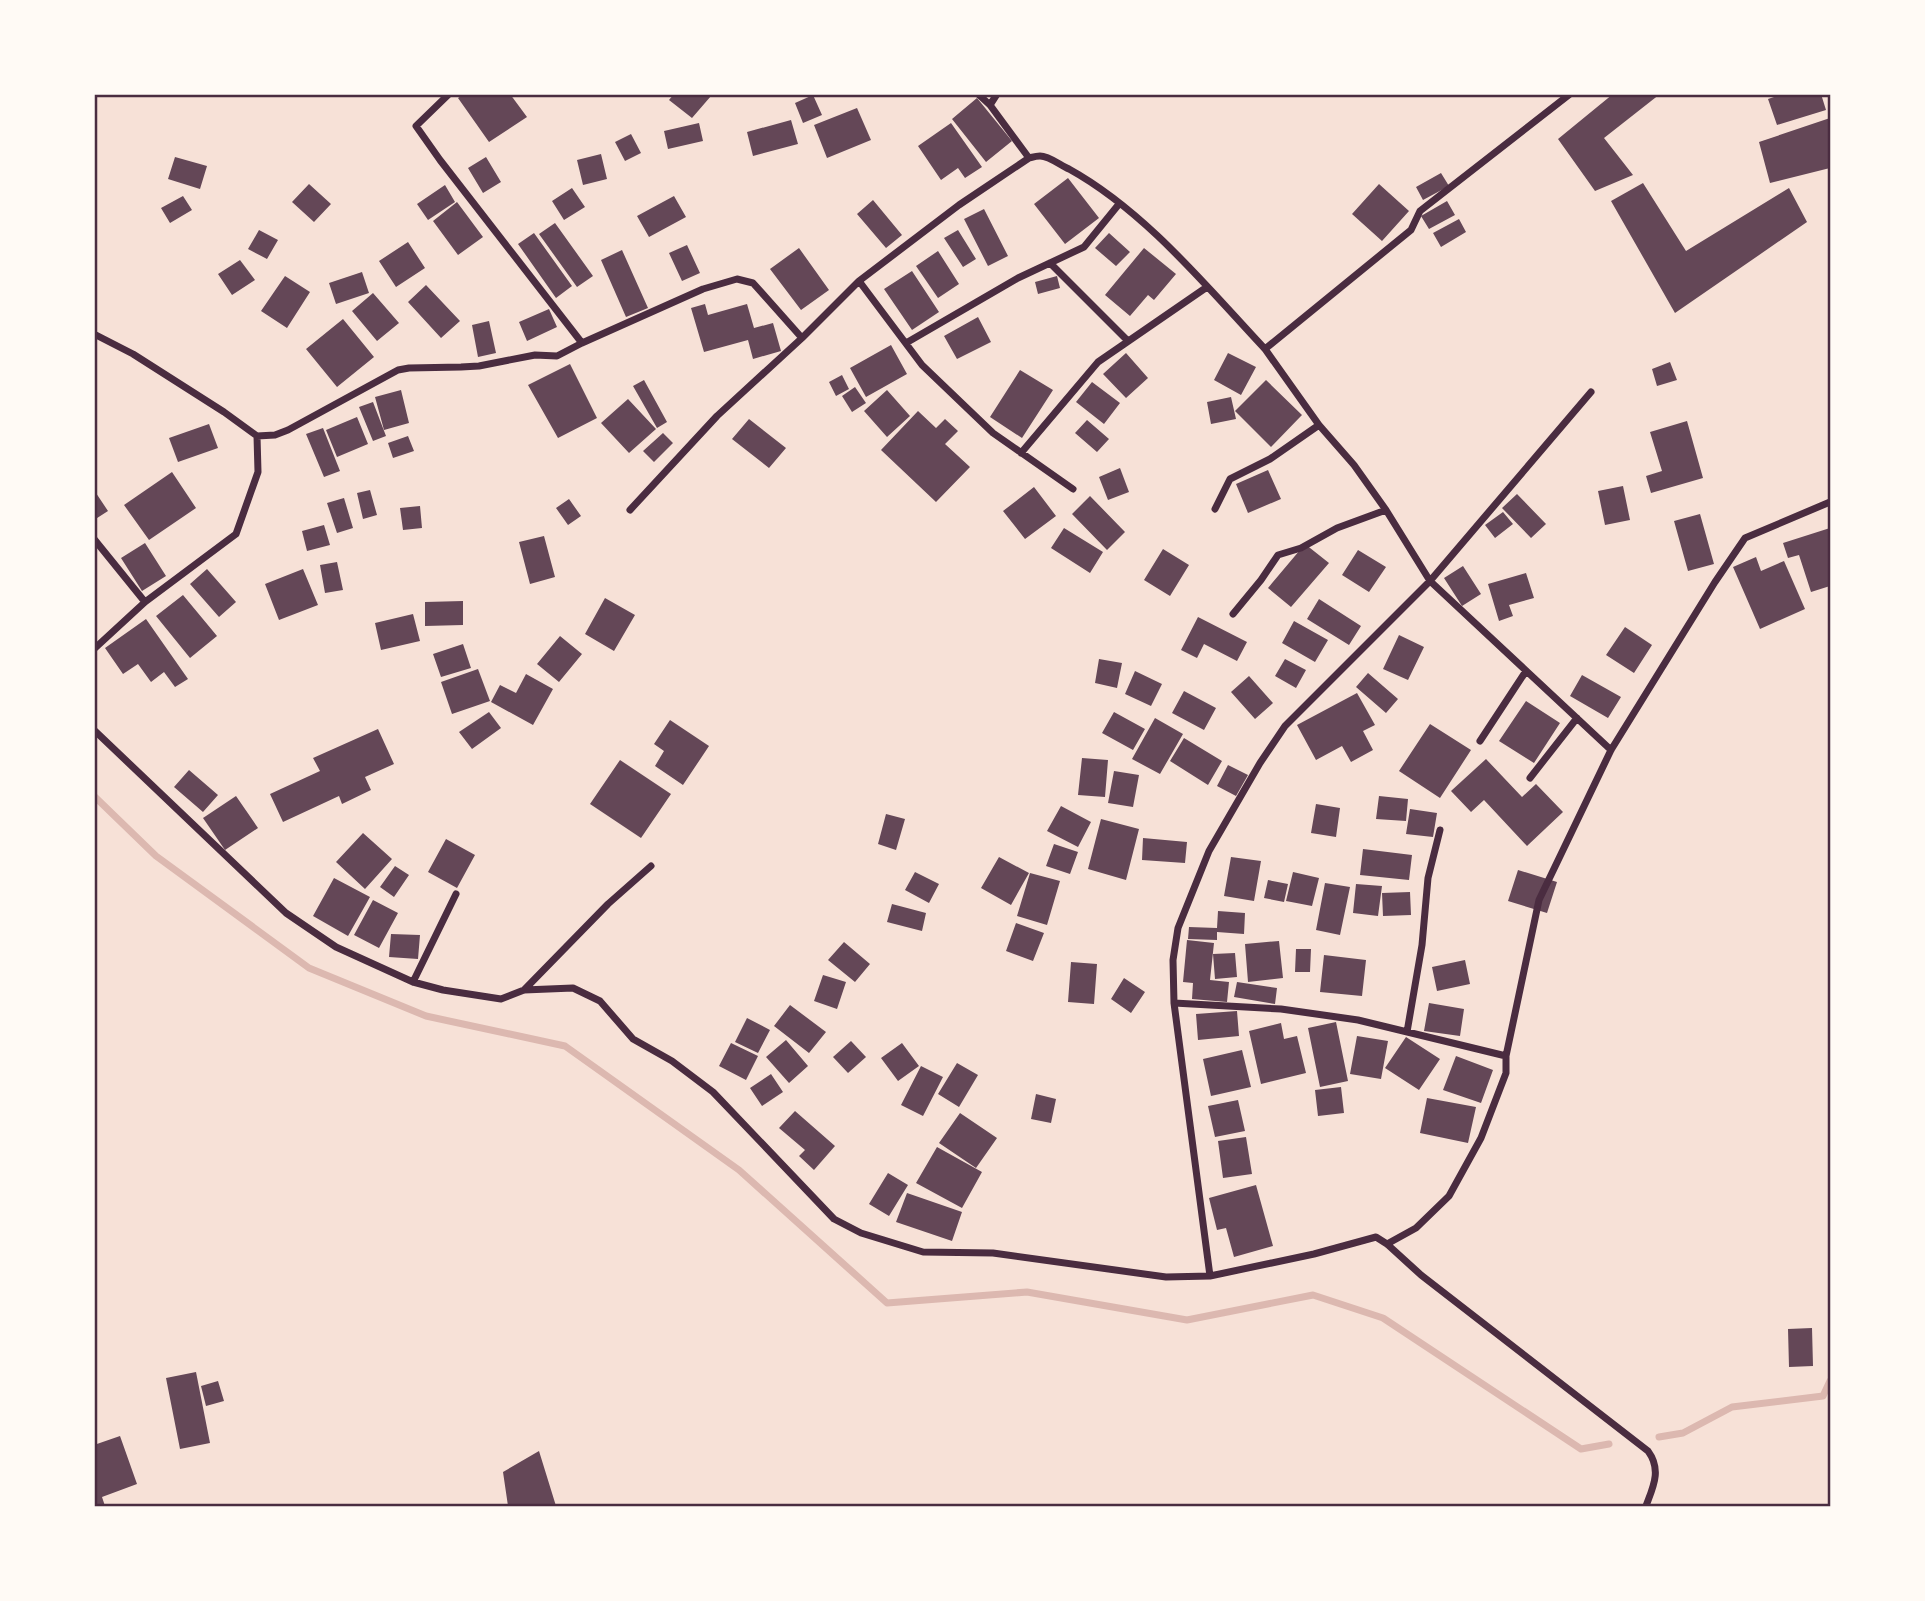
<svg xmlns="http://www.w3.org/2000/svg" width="1925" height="1601" font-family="'Noto Sans',sans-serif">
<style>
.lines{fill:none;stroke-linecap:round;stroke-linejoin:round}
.stream{stroke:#dcb8b0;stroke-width:7}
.building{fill:#644757}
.minor{stroke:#4a2c40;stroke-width:7}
.neatline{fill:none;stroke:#4a2c40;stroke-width:2.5}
</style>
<rect width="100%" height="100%" fill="#f7e1d7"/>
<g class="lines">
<path class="stream" d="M94 796 156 856 309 968 426 1016 565 1046 739 1170 887 1303 1027 1292 1187 1320 1313 1295 1383 1318 1581 1449 1609 1444
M1659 1437 1683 1433 1732 1407 1823 1396 1830 1381"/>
</g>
<path class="building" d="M464 94H510L527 117 489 142 458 98Z
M674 94H709L711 96 692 118 669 100Z
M1613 94H1660L1604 138 1633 175 1595 191 1558 139Z
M1783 94H1821L1826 110 1777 125 1768 99Z
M813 95 822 115 803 123 795 103Z
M977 98 1012 141 986 162 952 119Z
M857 108 871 140 827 158 814 125Z
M1830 118V168L1770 183 1759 142Z
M791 120 798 144 753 156 747 132Z
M699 123 703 141 668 149 664 131Z
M951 123 982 167 965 178 958 168 941 180 918 146Z
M631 134 641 153 625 161 615 142Z
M601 154 607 179 583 185 577 160Z
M175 157 207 166 200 189 168 179Z
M486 157 501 182 483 193 468 168Z
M1441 173 1449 186 1423 200 1416 187Z
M1068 178 1099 218 1065 244 1034 204Z
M1643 183 1686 251 1789 188 1807 222 1675 313 1611 201Z
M309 184 331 204 314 222 292 202Z
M1379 184 1409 211 1382 241 1352 214Z
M445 185 455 202 428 220 417 204Z
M572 188 585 207 564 220 552 201Z
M183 196 192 210 170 223 161 208Z
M674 196 686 217 649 237 637 216Z
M873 200 902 235 886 248 857 214Z
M1447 201 1455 215 1429 229 1421 216Z
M457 202 483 237 458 255 433 221Z
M984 209 1008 256 988 266 964 219Z
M1459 219 1466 232 1441 247 1433 233Z
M555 223 593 276 577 287 539 234Z
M259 230 278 240 267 259 248 249Z
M958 230 976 259 963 267 944 238Z
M534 233 572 286 556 298 518 244Z
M1109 233 1130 252 1116 266 1095 248Z
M408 242 425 268 396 287 379 261Z
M687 245 700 273 682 281 669 253Z
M799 248 829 290 801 310 770 269Z
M1144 248 1176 274 1154 300 1148 295 1130 316 1105 295Z
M622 250 648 308 626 317 601 260Z
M938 251 959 284 938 298 916 266Z
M240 260 255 280 232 295 218 274Z
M912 271 939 312 912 330 884 289Z
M362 272 369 293 336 304 329 283Z
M285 276 310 292 287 328 261 311Z
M1057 276 1060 288 1038 294 1035 282Z
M426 285 460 321 441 338 408 302Z
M373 293 399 323 377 341 352 311Z
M705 304 708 315 747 304 754 328 773 323 781 351 753 359 748 340 704 352 691 308Z
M549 309 557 327 527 341 519 322Z
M978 317 991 342 957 359 944 336Z
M343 319 374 357 337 387 306 349Z
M489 321 496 353 478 357 472 325Z
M891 345 907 374 866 397 850 368Z
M1126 353 1148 378 1126 398 1103 374Z
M1228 353 1256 367 1241 395 1214 380Z
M1670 362 1677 380 1657 386 1652 369Z
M570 364 597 418 558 438 528 385Z
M1020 370 1053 390 1022 438 990 417Z
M842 375 849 389 836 396 829 382Z
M644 380 667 422 657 428 633 386Z
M1266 380 1302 415 1271 447 1235 411Z
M1092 382 1120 403 1104 424 1076 402Z
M855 387 866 403 852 412 842 396Z
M401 390 409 423 384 430 375 397Z
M887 390 910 416 887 437 864 411Z
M1231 397 1236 419 1211 424 1207 402Z
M628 399 656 429 629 453 601 423Z
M373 402 386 436 373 441 359 407Z
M918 411 936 428 945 419 958 431 945 444 970 467 936 502 881 450Z
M357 417 368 444 337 457 326 430Z
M749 419 786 448 769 468 732 439Z
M1087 420 1109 439 1097 452 1075 433Z
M1687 421 1703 478 1651 493 1646 476 1662 471 1650 432Z
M209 424 218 448 178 462 169 438Z
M323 428 340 471 324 477 306 434Z
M663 433 673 443 654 462 643 451Z
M408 436 414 451 393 458 388 443Z
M1120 468 1129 492 1108 500 1099 477Z
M1268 470 1281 499 1248 513 1236 484Z
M172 472 196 508 149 540 124 505Z
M1623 486 1630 520 1605 525 1598 491Z
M1034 487 1056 516 1025 539 1003 511Z
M94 490 108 511 94 520Z
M370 490 377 515 363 519 357 493Z
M1517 494 1546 524 1531 538 1502 508Z
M1090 496 1125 532 1107 550 1072 514Z
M344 498 353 528 337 533 327 503Z
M569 499 581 516 568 525 556 508Z
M420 506 422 528 403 530 400 508Z
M1503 512 1513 524 1495 538 1485 525Z
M1700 514 1714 564 1688 571 1674 521Z
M324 525 330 545 307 551 302 531Z
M1064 528 1103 552 1090 573 1051 548Z
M1830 528V586L1811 592 1799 555 1788 558 1783 543Z
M544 536 555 577 530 584 519 542Z
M145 543 166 576 142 591 121 558Z
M1305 544 1329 563 1291 607 1268 588Z
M1163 549 1189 565 1170 596 1144 580Z
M1358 550 1386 567 1369 592 1342 575Z
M1756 557 1761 571 1784 561 1805 609 1760 629 1733 567Z
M337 562 343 590 325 593 320 565Z
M1463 566 1481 594 1462 606 1444 578Z
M207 569 236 602 219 617 190 584Z
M303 569 318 605 279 620 265 584Z
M1526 573 1534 598 1509 605 1513 616 1499 621 1488 584Z
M183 595 217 636 190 658 156 616Z
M605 598 635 615 614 651 585 634Z
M1319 599 1361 626 1349 645 1307 619Z
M463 601V625L425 626V602Z
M413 614 420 641 381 650 375 623Z
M1198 617 1247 642 1237 661 1204 644 1197 658 1181 650Z
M146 619 188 679 175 687 164 672 151 682 138 664 123 674 105 648Z
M1294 621 1328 640 1315 662 1282 643Z
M1625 627 1652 645 1634 673 1606 655Z
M1399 635 1424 647 1408 680 1383 669Z
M560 636 582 654 559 682 537 664Z
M463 644 471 668 441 677 433 654Z
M1099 659 1122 663 1117 688 1095 683Z
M1285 659 1306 670 1296 688 1275 676Z
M478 669 490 701 452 714 441 682Z
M1135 671 1162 684 1151 706 1125 694Z
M1368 673 1398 699 1386 713 1356 687Z
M526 674 553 689 533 725 491 702 500 685 516 693Z
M1582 675 1621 697 1608 718 1570 696Z
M1249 676 1273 703 1255 719 1231 692Z
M1184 691 1216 708 1204 730 1172 713Z
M1357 693 1375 725 1363 731 1373 750 1351 762 1342 746 1316 760 1297 725Z
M1526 701 1560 723 1534 763 1499 741Z
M489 712 501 728 472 749 459 732Z
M1114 712 1145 729 1133 750 1102 733Z
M1155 718 1183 734 1160 774 1132 759Z
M670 720 709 746 683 785 655 766 664 751 654 744Z
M1430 724 1471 750 1440 798 1399 771Z
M378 729 394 764 365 777 371 790 342 804 339 796 283 822 270 794 320 771 313 758Z
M1184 738 1222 761 1208 785 1170 761Z
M1082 758 1108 760 1105 797 1078 795Z
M1486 759 1522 797 1536 784 1563 812 1527 846 1484 800 1471 812 1451 791Z
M620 760 671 794 641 838 590 804Z
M1228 765 1248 775 1236 796 1217 786Z
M189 770 218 795 203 812 174 787Z
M1114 771 1139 775 1133 807 1108 803Z
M236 796 258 828 225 850 203 818Z
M1379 796 1408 799 1406 821 1376 819Z
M1316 804 1340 808 1336 837 1311 833Z
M1061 806 1091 822 1078 847 1047 831Z
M1410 809 1437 813 1433 837 1406 834Z
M886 814 905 819 896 850 878 844Z
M1101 819 1139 829 1126 880 1088 869Z
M363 833 392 859 365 889 336 862Z
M1143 838 1187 842 1185 863 1142 860Z
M446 839 475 855 457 888 428 872Z
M1054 844 1078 852 1070 874 1046 866Z
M1363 849 1412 855 1409 880 1360 875Z
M999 857 1029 873 1011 905 981 888Z
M1231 857 1261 861 1254 901 1224 896Z
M395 866 409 875 394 897 380 887Z
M1518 870 1557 882 1547 913 1508 901Z
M915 872 939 884 929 903 905 890Z
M1293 872 1319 878 1312 906 1286 901Z
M1030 873 1060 881 1047 925 1017 916Z
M334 878 370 897 348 936 313 916Z
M1268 880 1288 884 1284 902 1264 898Z
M1325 883 1350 887 1340 935 1316 930Z
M1356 884 1382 886 1378 916 1353 913Z
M1410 892 1411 915 1383 916 1382 893Z
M373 900 398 913 379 948 354 935Z
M892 904 926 913 922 931 887 922Z
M1218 911 1245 913 1244 934 1217 932V940L1188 939 1189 927 1217 928Z
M1016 923 1044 933 1033 961 1006 951Z
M391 934 420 935 418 959 389 957Z
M1187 940 1214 943 1210 980 1229 982 1227 1002 1192 999 1193 983 1183 982Z
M1279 941 1283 978 1248 982 1245 944Z
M844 942 870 964 855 982 828 960Z
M1296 949H1311L1310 972H1295Z
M1235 953 1237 977 1215 979 1213 954Z
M1324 955 1366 960 1362 996 1320 992Z
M1465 960 1470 984 1437 991 1432 967Z
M1071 962 1097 964 1094 1004 1068 1002Z
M823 975 846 982 837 1009 814 1001Z
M1124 978 1145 992 1131 1013 1111 999Z
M1237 982 1277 988 1275 1004 1234 997Z
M1429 1003 1464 1009 1460 1036 1424 1031Z
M790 1005 826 1032 809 1053 774 1026Z
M1237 1011 1239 1036 1198 1040 1196 1014Z
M747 1018 770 1030 758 1053 735 1042Z
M1336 1022 1348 1081 1320 1087 1308 1028Z
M1281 1023 1284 1039 1297 1036 1306 1073 1261 1084 1249 1031Z
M1357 1036 1388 1041 1381 1079 1350 1074Z
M1406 1037 1440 1059 1419 1090 1385 1068Z
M786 1040 808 1066 789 1083 766 1057Z
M851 1041 866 1057 848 1073 833 1057Z
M731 1043 758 1056 746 1080 719 1066Z
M902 1043 919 1066 898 1081 881 1058Z
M1242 1050 1251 1087 1211 1096 1203 1059Z
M1456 1056 1493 1070 1481 1103 1443 1090Z
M957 1063 978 1075 959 1107 938 1094Z
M921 1066 943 1077 923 1116 901 1105Z
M771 1074 783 1092 762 1106 750 1088Z
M1341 1087 1344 1113 1318 1116 1315 1090Z
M1036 1094 1056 1099 1051 1123 1031 1119Z
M1427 1098 1476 1107 1468 1143 1420 1133Z
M1238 1100 1245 1131 1215 1137 1208 1106Z
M795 1111 835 1146 814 1170 799 1156 805 1150 779 1128Z
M960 1113 997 1138 976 1168 939 1143Z
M1246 1137 1252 1174 1223 1178 1218 1141Z
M937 1147 982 1172 962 1208 916 1183Z
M888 1173 908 1185 889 1216 869 1204Z
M1256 1185 1273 1246 1234 1257 1226 1228 1217 1230 1209 1198Z
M907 1193 962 1212 952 1241 896 1222Z
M1812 1328 1813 1366 1789 1367 1788 1329Z
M196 1372 210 1443 180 1449 166 1378Z
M218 1381 224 1401 206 1406 201 1386Z
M120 1436 137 1484 102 1497 105 1506H94V1445Z
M539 1451 556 1506H508L503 1472Z"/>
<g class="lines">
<path class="minor" d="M449 94 416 126 440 160 582 343
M978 94 990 105 1029 158
M990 105 997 94
M1050 263 1128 341
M859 281 922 365 993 433 1073 489
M94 334 133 354 224 412 257 436 275 435 288 430 398 370 409 368 461 367 479 366 535 355 557 356 582 343 703 289 737 279 753 283 802 338
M906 343 1018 278 1084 247 1119 204
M1265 349 1319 425 1354 465 1386 510 1430 581 1611 750
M1021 453 1098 362 1207 287
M1215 509 1230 479 1270 459 1319 425
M630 510 717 416 802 338 859 281 959 205 1029 158C1033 157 1036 156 1040 156 1049 156 1060 165 1069 169 1145 211 1206 286 1265 349L1411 230 1420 211 1570 94
M94 539 145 602
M1233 614 1261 580 1278 555 1301 548 1337 528 1386 510
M94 649 145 602 236 534 258 472 257 436
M94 730 286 913 336 947 413 982 443 990 501 999 524 990 573 988 600 1001 633 1039 672 1061 713 1092 834 1219 861 1233 923 1252 993 1253 1166 1277 1210 1276 1314 1254 1376 1237 1387 1244 1421 1275 1648 1451C1662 1470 1653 1487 1646 1506
M1480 741 1526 671
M1530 778 1577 718
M413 982 456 894
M524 990 608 904 651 866
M1174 1003 1173 960 1178 928 1209 851 1260 763 1285 726 1430 581 1591 392
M1407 1032 1422 945 1428 878 1440 830
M1387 1244 1416 1228 1449 1196 1481 1138 1506 1073V1056L1539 900 1611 750 1715 582 1745 538 1830 502
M1210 1276 1174 1003 1281 1009 1358 1020 1506 1056"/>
</g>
<rect width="1925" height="1601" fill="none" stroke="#fffaf5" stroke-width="192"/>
<rect x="96" y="96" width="1733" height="1409" class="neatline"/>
</svg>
